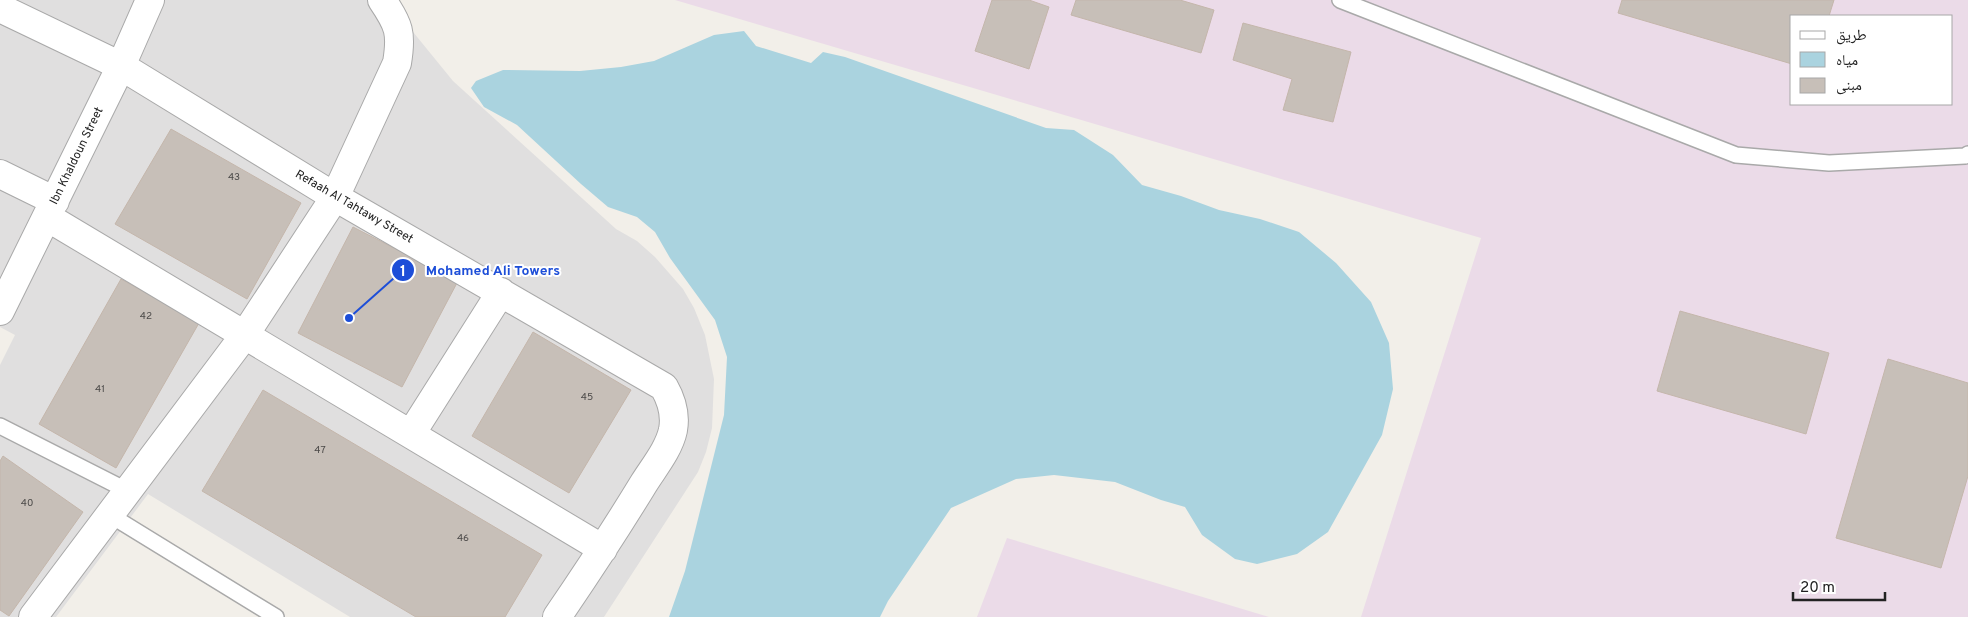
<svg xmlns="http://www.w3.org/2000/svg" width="1968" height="617" font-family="Overpass,'Noto Naskh Arabic',sans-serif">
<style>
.residential{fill:#e0dfdf}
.industrial{fill:#ebdbe8;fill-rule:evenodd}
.water{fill:#aad3df}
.building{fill:#c7bfb8;stroke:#c4b6ab}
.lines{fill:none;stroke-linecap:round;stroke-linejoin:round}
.lane-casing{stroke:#a9a9a9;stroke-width:18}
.street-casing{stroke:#a9a9a9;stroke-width:30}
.lane{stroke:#fff;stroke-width:15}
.street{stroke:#fff;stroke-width:28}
.labels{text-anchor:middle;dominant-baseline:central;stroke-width:4;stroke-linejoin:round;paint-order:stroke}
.number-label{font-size:10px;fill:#4b4948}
.street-label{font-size:12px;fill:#222;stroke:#fff}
.leader{fill:none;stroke:#1d4ed8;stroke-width:2}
.callout-dot{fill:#1d4ed8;stroke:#fff;stroke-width:2}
.mark-label{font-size:15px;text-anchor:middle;font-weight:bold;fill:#fff}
.callout-label{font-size:14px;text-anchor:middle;font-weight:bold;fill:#1d4ed8;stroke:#fff;stroke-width:4;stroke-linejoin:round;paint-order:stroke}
</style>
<rect width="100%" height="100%" fill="#f2efe9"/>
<path class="residential" d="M0 0H387L453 81 616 229 637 241 655 257 683 289 694 308 705 335 714 379 712 428 706 452 698 472 604 617H350L148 494 56 617H0V365L15 335 0 327Z"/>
<path class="industrial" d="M675 0H1968V617H1361L1481 238ZM1792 16H1952V104H1792Z
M1007 538 1269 617H977Z"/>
<path class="water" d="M744 31 756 46 811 63 823 52 845 57 1046 128 1074 130 1113 155 1142 185 1181 196 1219 210 1260 219 1299 232 1336 263 1371 302 1389 343 1393 389 1382 435 1328 532 1297 554 1257 564 1235 559 1202 535 1185 507 1161 500 1115 482 1054 475 1016 479 951 508 888 601 880 617H669L685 571 724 415 727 357 715 320 670 258 655 232 637 217 608 207 581 184 517 125 484 107 471 88 476 81 503 70 580 71 621 67 654 61 714 35Z"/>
<path class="building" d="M992 0H1029L1049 7 1029 69 975 51Z
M1076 0H1180L1214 10 1201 53 1071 15Z
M1622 0H1834L1829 16H1792V64L1618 13Z
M1243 23 1351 52 1333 122 1283 110 1292 79 1233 60Z
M171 129 301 203 247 299 115 224Z
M353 227 458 281 402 387 298 333Z
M121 279 199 323 116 468 39 424Z
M1680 311 1829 353 1806 434 1657 391Z
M533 332 631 390 569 493 472 436Z
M1888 359 1968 383V476L1941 568 1836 538Z
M263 390 542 555 505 617H416L202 491Z
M3 456 83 512 9 616 0 610V461Z"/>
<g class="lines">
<g class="lane-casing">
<path id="lane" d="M1340 0 1736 155 1829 163 1965 156 1968 154
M0 426 128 491
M110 515 276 617"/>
</g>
<g class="street-casing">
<path id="street" d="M0 8 121 66 335 197 664 387C672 401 676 414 673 430 669 449 654 467 644 483 616 529 587 573 557 617
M0 174 55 201
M47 217 603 549
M0 311 121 66 150 0
M411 434 501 292
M33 617 244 336 335 197 397 63C402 33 399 25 382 0"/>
</g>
<use href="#lane" class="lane"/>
<use href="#street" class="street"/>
</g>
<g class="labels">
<g class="number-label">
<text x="234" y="177">43</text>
<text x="146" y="316">42</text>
<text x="100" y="389">41</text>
<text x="587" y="397">45</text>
<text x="320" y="450">47</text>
<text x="27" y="503">40</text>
<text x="463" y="538">46</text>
</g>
<g class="street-label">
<text transform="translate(77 156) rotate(-64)">Ibn Khaldoun Street</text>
<text transform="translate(354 207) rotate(30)">Refaah Al Tahtawy Street</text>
</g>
</g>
<path class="leader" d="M349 318L403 270"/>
<g class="callout-dot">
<circle cx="349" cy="318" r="5"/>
<circle cx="403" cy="270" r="12"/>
</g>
<g class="mark-label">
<text x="403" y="276">1</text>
</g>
<g class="callout-label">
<text x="493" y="275">Mohamed Ali Towers</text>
</g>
<rect x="1790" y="15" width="162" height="90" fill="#ffffff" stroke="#a7a7a7"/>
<rect x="1800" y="31" width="25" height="8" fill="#ffffff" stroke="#a7a7a7"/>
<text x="1836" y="40" font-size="15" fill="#222222">طريق</text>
<rect x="1800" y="52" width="25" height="15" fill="#aad3df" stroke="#a7a7a7"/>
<text x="1836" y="65" font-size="15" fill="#222222">مياه</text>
<rect x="1800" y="78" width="25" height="15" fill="#c7bfb8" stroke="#a7a7a7"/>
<text x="1836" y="90" font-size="15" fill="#222222">مبنى</text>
<path d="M1793 592v8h92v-8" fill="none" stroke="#222222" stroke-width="2.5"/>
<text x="1800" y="592" font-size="15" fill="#222222" stroke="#ffffff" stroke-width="4" paint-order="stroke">20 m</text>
</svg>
